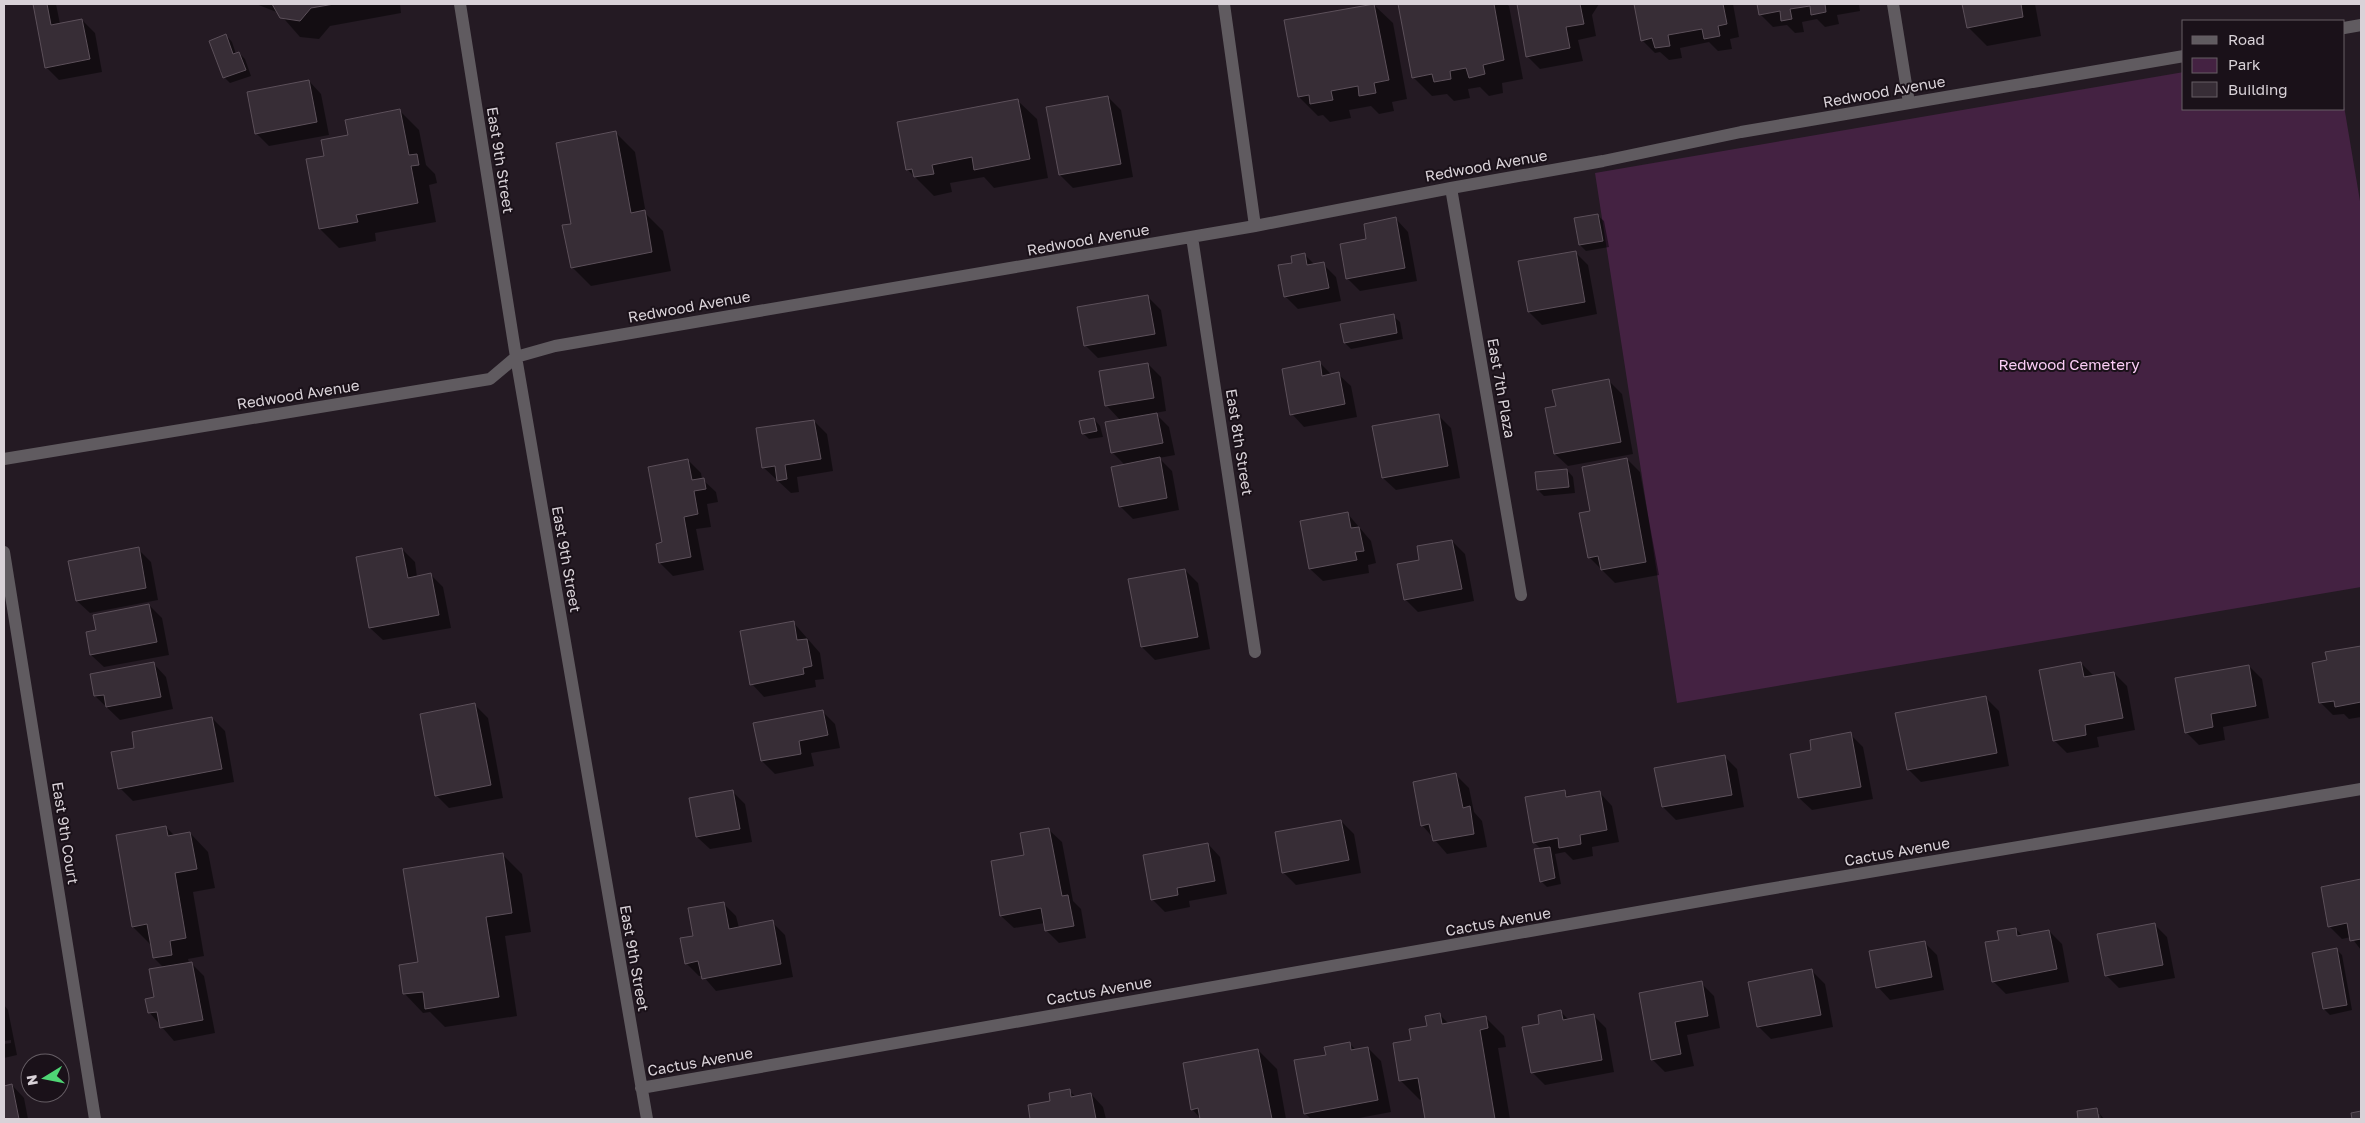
<svg xmlns="http://www.w3.org/2000/svg" width="2365" height="1123" font-family="'Golos Text',sans-serif">
<style>
.green{fill:#442242}
.shadow{fill:#0007}
.building{fill:#372d36;stroke:#5c505a}
.lines{fill:none;stroke-linecap:round;stroke-linejoin:round}
.minor{stroke:#605b60;stroke-width:12}
.labels{text-anchor:middle;dominant-baseline:central;stroke-width:4;stroke-linejoin:round;paint-order:stroke}
.street-label{font-size:15px;fill:#d9d2d8;stroke:#1a1119}
.park-label{font-size:15px;fill:#fbcdf6;stroke:#1a1119}
</style>
<rect width="100%" height="100%" fill="#241a23"/>
<path class="green" d="M2184 72V109H2344V106L2361 207V587L1677 703 1595 173Z"/>
<path class="shadow" d="M34 4H56L60 24 82 20 95 33 102 72 59 80 46 67Z
M256 4H400L401 13 330 26 319 39 300 37 279 13Z
M1399 4H1506L1509 6 1523 79 1502 83 1503 93 1489 96 1480 87 1468 89 1470 98 1454 101 1447 94 1432 96 1413 77Z
M1518 4H1599L1592 15 1596 36 1578 40 1583 61 1540 69 1527 56Z
M1635 4H1733L1739 37 1730 39 1732 49 1718 51 1709 42 1680 48 1682 58 1669 60 1660 52 1655 53 1642 40Z
M1758 4H1859L1860 11 1837 15 1839 24 1825 27 1817 19 1802 22 1804 32 1795 33 1787 25 1773 27 1760 14Z
M1963 4H2035L2041 36 1987 46 1968 27Z
M1374 5 1393 23 1407 99 1392 102 1394 111 1379 114 1371 106 1349 110 1351 118 1330 122 1323 115 1318 116 1299 97Z
M226 35 232 42 236 54 239 53 245 59 251 76 230 83 224 77Z
M309 81 321 94 329 135 269 146 256 133Z
M1108 97 1121 110 1133 177 1073 188 1060 175 1048 108Z
M1018 101 1037 119 1048 178 994 188 984 177 950 183 952 192 934 196 907 169Z
M400 111 419 130 426 165 435 174 437 183 429 185 436 222 375 233 376 241 339 248 320 229 325 157 349 136Z
M616 133 635 152 646 214 663 231 671 271 591 286 572 267Z
M1597 215 1604 221 1609 247 1586 251 1580 245Z
M1396 219 1408 232 1417 281 1360 291 1347 278Z
M1575 252 1588 265 1597 314 1542 325 1529 312 1520 262Z
M1305 255 1315 265 1323 264 1336 277 1341 301 1298 309 1285 296 1294 264Z
M1148 297 1161 310 1167 346 1098 358 1085 345Z
M1393 316 1400 322 1403 339 1351 349 1345 343Z
M1320 363 1332 375 1338 374 1351 386 1357 417 1304 427 1292 414Z
M1148 364 1161 377 1166 411 1155 413 1169 427 1175 455 1159 458 1172 471 1179 510 1133 519 1120 506 1125 465 1112 452 1121 421 1107 406 1101 372Z
M1609 381 1622 394 1633 454 1568 466 1555 454 1557 407Z
M1438 415 1451 428 1460 478 1396 490 1383 478Z
M1094 419 1100 426 1103 437 1089 439 1083 433Z
M814 421 827 434 833 471 797 477 799 492 791 493 763 467Z
M1627 459 1640 472 1659 575 1615 583 1589 557 1592 512Z
M688 460 701 473 702 479 716 492 718 502 707 504 711 527 696 529 704 570 673 576 660 563 664 543Z
M1567 470 1573 477 1575 493 1544 496 1538 490Z
M1347 513 1371 541 1376 563 1368 565 1369 573 1323 581 1310 569Z
M1452 541 1465 554 1474 601 1418 612 1405 599 1421 561Z
M138 549 151 562 158 600 90 613 77 601Z
M402 549 415 562 417 577 430 574 443 587 451 628 383 640 370 628Z
M1185 570 1198 583 1210 649 1155 660 1142 647Z
M149 605 162 618 169 655 104 667 91 655 98 631Z
M793 622 820 653 824 679 815 680 816 687 764 697 752 684Z
M2361 647V717L2349 719 2344 714 2333 715 2320 702 2328 661 2326 653Z
M2081 663 2094 676 2114 673 2127 686 2135 730 2097 737 2099 747 2067 753 2054 740Z
M154 664 166 677 173 709 120 720 95 696Z
M2249 666 2262 679 2269 718 2223 727 2225 740 2199 745 2186 732Z
M1986 698 1999 711 2009 766 1921 782 1908 769Z
M475 705 488 718 503 798 449 808 436 795Z
M822 711 835 724 840 748 811 753 814 766 775 774 762 761Z
M212 718 225 731 234 782 133 801 120 788Z
M1850 734 1863 747 1873 799 1812 810 1799 798 1813 751Z
M1724 756 1737 769 1744 807 1676 820 1663 807Z
M1456 775 1469 788 1474 812 1482 821 1487 847 1447 854 1422 825Z
M732 791 745 804 752 842 710 849 697 837Z
M1564 792 1570 798 1600 793 1612 806 1619 842 1592 847 1593 856 1573 860 1565 852 1555 854 1561 884 1547 887 1541 881V849L1534 842Z
M1341 821 1354 834 1361 873 1296 885 1283 872Z
M166 827 175 836 190 833 208 852 215 888 193 892 204 956 188 959 189 963H191L204 976 215 1033 174 1041 149 1012 164 968 154 958 152 946 133 927Z
M1049 830 1062 842 1073 901 1081 909 1086 938 1059 943 1046 930 1045 923 1014 928 1001 916 1026 856Z
M1208 844 1220 857 1227 894 1189 901 1190 907 1165 912 1152 899Z
M503 855 522 874 531 932 505 936 517 1016 445 1027 430 1012 423 1013 405 994 419 963Z
M2361 881V950L2351 937 2342 939 2329 926 2323 888Z
M723 903 736 916 739 928 772 922 785 935 793 977 716 991 703 976H699L687 964 695 937Z
M2155 925 2167 937 2175 978 2119 988 2106 975Z
M2016 929 2023 936 2049 931 2062 944 2069 982 2006 994 1993 981 2000 941Z
M1924 942 1937 955 1944 990 1890 1000 1878 987Z
M2336 949 2342 955 2352 1010 2330 1015 2324 1009Z
M1812 971 1825 984 1833 1027 1771 1039 1758 1026Z
M1701 983 1714 996 1720 1028 1687 1035 1694 1066 1665 1072 1652 1059 1640 994Z
M4 1005 8 1010 17 1055 4 1058V1044L11 1043V1040L4 1041Z
M1561 1012 1569 1020 1593 1015 1606 1028 1614 1072 1545 1085 1532 1072 1541 1025Z
M1440 1015 1449 1024 1485 1017 1504 1036 1506 1047 1498 1048 1510 1119H1426L1422 1099 1420 1100 1401 1081 1413 1041Z
M1350 1044 1356 1050 1368 1048 1381 1061 1391 1112 1354 1119H1311L1305 1113 1328 1056Z
M1258 1050 1277 1069 1286 1119H1201L1192 1109Z
M12 1085 24 1098 28 1119H4V1087Z
M1069 1091 1076 1097 1091 1094 1103 1107 1106 1119H1031L1029 1106 1052 1102Z
M2096 1109 2104 1119H2101L2100 1114H2097L2098 1119H2080L2078 1112Z"/>
<path class="building" d="M33 4H47L51 25 82 19 90 59 45 68Z
M272 4H334L311 8 300 21 280 18Z
M1374 4 1389 80 1374 83 1376 93 1359 96 1358 86 1331 91 1333 100 1310 104 1309 95 1298 97 1284 20Z
M1398 4H1494L1504 60 1483 65 1485 74 1469 78 1466 68 1450 71 1451 79 1434 82 1432 74 1412 78Z
M1517 4H1580L1584 24 1566 27 1570 48 1526 57Z
M1634 4H1723L1727 24 1718 26 1720 36 1704 39 1702 29 1668 35 1670 46 1655 48 1652 38 1641 41Z
M1757 4H1825L1826 12 1811 15 1810 6 1790 9 1792 19 1781 21 1780 11 1759 15Z
M1962 4H2021L2023 17 1967 28Z
M226 34 233 54 239 52 246 70 223 78 209 41Z
M309 80 317 122 255 134 247 92Z
M1108 96 1121 164 1059 175 1046 107Z
M1018 99 1030 159 974 170 972 157 932 165 934 174 914 177 912 169 906 170 897 122Z
M400 109 409 155 417 154 419 165 411 166 418 203 356 215 358 222 319 229 306 159 324 156 321 140 348 135 345 120Z
M616 131 631 213 645 210 652 252 571 268 562 225 571 224 556 143Z
M1598 214 1603 241 1579 245 1574 218Z
M1396 217 1405 268 1346 279 1340 244 1366 239 1364 224Z
M1576 251 1585 302 1528 312 1518 261Z
M1305 253 1307 265 1324 262 1329 288 1284 297 1278 265 1292 263 1291 256Z
M1148 295 1155 334 1084 346 1077 307Z
M1394 314 1397 333 1344 343 1340 324Z
M1320 361 1322 376 1339 372 1345 404 1290 415 1282 369Z
M1148 363 1154 398 1105 406 1099 371Z
M1609 379 1621 442 1554 454 1545 408 1556 406 1552 390Z
M1157 413 1163 443 1111 453 1105 422Z
M1439 414 1448 466 1382 478 1372 426Z
M1094 418 1097 431 1082 434 1079 421Z
M814 420 821 459 785 465 787 479 777 481 775 466 762 468 756 428Z
M1160 457 1167 498 1119 507 1111 467Z
M1627 458 1646 562 1601 570 1598 556 1588 558 1579 513 1590 511 1582 467Z
M688 459 692 480 704 478 706 489 694 491 698 514 684 517 691 557 659 563 656 544 662 542 648 467Z
M1567 469 1569 487 1537 490 1535 472Z
M1348 512 1351 528 1359 527 1364 551 1355 552 1357 560 1309 569 1300 521Z
M1452 540 1462 589 1404 600 1397 564 1419 560 1417 546Z
M139 547 146 588 76 601 68 561Z
M402 548 408 578 431 573 439 615 369 628 356 557Z
M1185 569 1198 637 1141 647 1128 579Z
M149 604 157 642 90 655 86 632 96 630 93 615Z
M794 621 797 640 807 639 812 666 803 668 804 674 750 685 740 631Z
M2361 646V702L2335 707 2334 701 2319 703 2312 663 2327 660 2325 652Z
M154 662 161 697 106 707 104 695 94 696 90 674Z
M2081 662 2084 677 2114 672 2123 718 2085 725 2086 735 2053 741 2039 670Z
M2249 665 2256 706 2211 714 2213 727 2185 733 2175 678Z
M1986 696 1997 753 1907 770 1895 713Z
M475 703 491 785 435 796 420 714Z
M823 710 828 735 799 741 801 754 761 761 753 723Z
M212 717 222 769 118 789 111 752 134 748 132 732Z
M1851 732 1861 787 1798 798 1790 754 1811 750 1810 740Z
M1725 755 1732 795 1662 807 1654 768Z
M1456 773 1463 808 1470 806 1474 834 1433 841 1429 824 1421 826 1413 782Z
M733 790 740 829 696 837 689 798Z
M1565 790 1566 797 1600 791 1607 830 1580 835 1581 844 1559 848 1558 838 1533 843 1525 797Z
M1341 820 1349 860 1282 873 1275 832Z
M166 826 168 836 190 832 197 869 175 873 186 938 170 941 172 955 153 958 147 924 132 927 116 835Z
M1049 828 1062 896 1068 895 1074 926 1045 931 1041 908 1000 916 991 861 1024 855 1020 833Z
M1208 843 1215 881 1177 888 1178 895 1151 900 1143 855Z
M1550 847 1555 878 1540 882 1534 849Z
M503 853 512 913 486 917 499 997 425 1009 423 992 403 994 399 965 418 962 403 869Z
M2361 879V939L2350 941 2347 923 2328 927 2321 887Z
M724 902 729 929 773 920 781 964 702 979 698 961 685 964 680 938 693 936 688 908Z
M2155 923 2163 965 2105 976 2097 934Z
M2016 928 2017 936 2049 930 2057 969 1992 982 1985 942 1999 940 1997 931Z
M1925 941 1932 977 1876 988 1869 951Z
M2337 948 2347 1005 2323 1009 2312 953Z
M192 962 203 1020 160 1028 157 1012 148 1013 145 999 154 997 149 969Z
M1812 969 1821 1015 1757 1027 1748 982Z
M1702 981 1708 1016 1675 1022 1681 1054 1651 1060 1639 993Z
M1561 1010 1563 1020 1594 1014 1602 1060 1531 1073 1522 1027 1539 1024 1538 1015Z
M1440 1013 1442 1024 1486 1016 1488 1028 1480 1030 1495 1119H1425L1418 1078 1399 1081 1393 1043 1411 1040 1409 1029 1427 1026 1425 1016Z
M1350 1042 1351 1050 1368 1047 1378 1100 1304 1114 1294 1060 1326 1055 1324 1047Z
M1258 1049 1272 1119H1200L1198 1108 1191 1110 1183 1063Z
M12 1084 19 1119H4V1086Z
M1070 1089 1071 1097 1091 1093 1096 1119H1030L1028 1105 1050 1101 1049 1093Z
M2097 1108 2099 1119H2078L2077 1111Z
M2361 1111V1119H2352L2351 1113Z"/>
<g class="lines">
<path class="minor" d="M460 4 516 357 647 1119
M1224 4 1255 226
M1893 4 1909 103
M2344 28 2361 25
M1451 188 1521 595
M1192 237 1255 652
M4 459 490 379 516 357 555 346 1255 226 1451 188 1603 161 1741 132 2184 56
M4 552 95 1119
M641 1088 1757 891 2361 789"/>
</g>
<g class="labels">
<g class="street-label">
<text transform="translate(1884 91) rotate(-10)">Redwood Avenue</text>
<text transform="translate(501 160) rotate(81)">East 9th Street</text>
<text transform="translate(1486 165) rotate(-10)">Redwood Avenue</text>
<text transform="translate(1088 239) rotate(-10)">Redwood Avenue</text>
<text transform="translate(689 306) rotate(-10)">Redwood Avenue</text>
<text transform="translate(1502 388) rotate(80)">East 7th Plaza</text>
<text transform="translate(298 394) rotate(-9)">Redwood Avenue</text>
<text transform="translate(1240 442) rotate(81)">East 8th Street</text>
<text transform="translate(567 559) rotate(80)">East 9th Street</text>
<text transform="translate(66 833) rotate(81)">East 9th Court</text>
<text transform="translate(1897 851) rotate(-10)">Cactus Avenue</text>
<text transform="translate(1498 921) rotate(-10)">Cactus Avenue</text>
<text transform="translate(635 958) rotate(80)">East 9th Street</text>
<text transform="translate(1099 990) rotate(-10)">Cactus Avenue</text>
<text transform="translate(700 1061) rotate(-10)">Cactus Avenue</text>
</g>
<g class="park-label">
<text x="2069" y="364">Redwood Cemetery</text>
</g>
</g>
<rect width="2365" height="1123" fill="none" stroke="#d9d2d8" stroke-width="10"/>
<rect x="2182" y="20" width="162" height="90" fill="#1a1119" stroke="#665e65"/>
<rect x="2192" y="36" width="25" height="8" fill="#605b60" stroke="#665e65"/>
<text x="2228" y="45" font-size="15" fill="#d9d2d8">Road</text>
<rect x="2192" y="58" width="25" height="15" fill="#442242" stroke="#665e65"/>
<text x="2228" y="70" font-size="15" fill="#d9d2d8">Park</text>
<rect x="2192" y="82" width="25" height="15" fill="#372d36" stroke="#665e65"/>
<text x="2228" y="95" font-size="15" fill="#d9d2d8">Building</text>
<g transform="translate(45 1078) rotate(260)"><circle r="24" fill="#1a1119" stroke="#665e65"/>
<path d="M0-4L9 19L0 12L-9 19Z" fill="#4fd675"/>
<text y="-8" font-size="14" font-weight="bold" text-anchor="middle" fill="#d9d2d8">N</text>
</g>
</svg>
